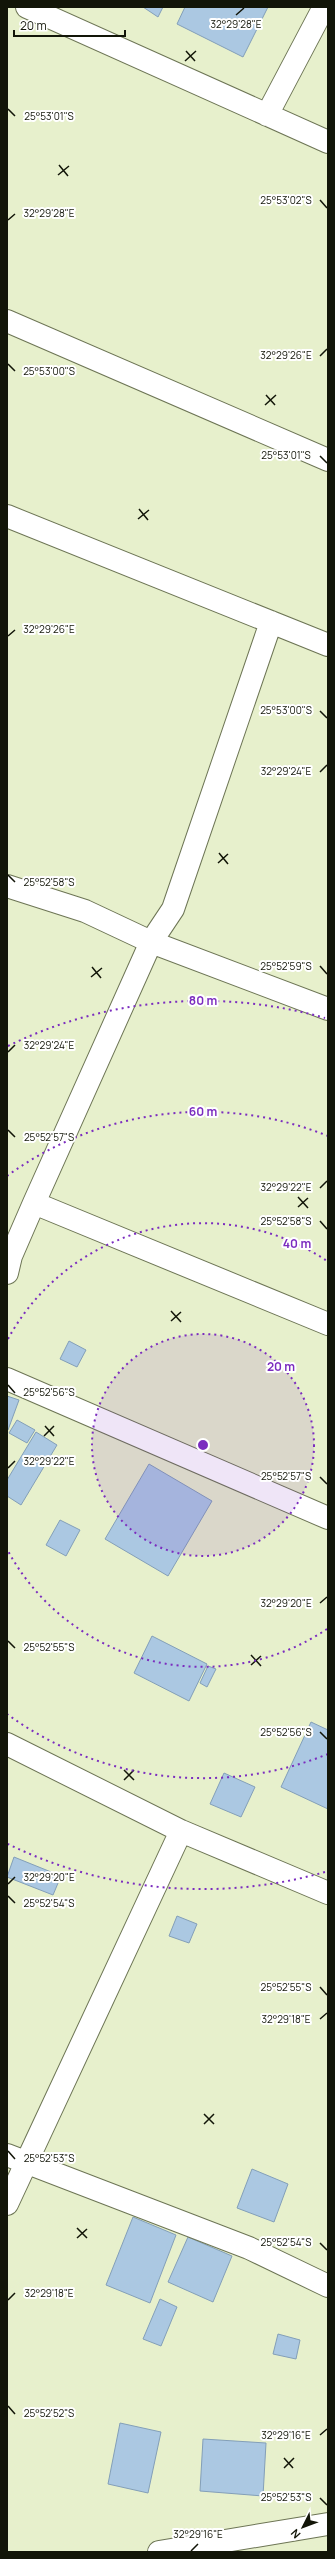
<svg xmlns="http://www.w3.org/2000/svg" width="335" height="2559" font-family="Manrope,sans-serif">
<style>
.building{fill:#abc8e2;stroke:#839fb8}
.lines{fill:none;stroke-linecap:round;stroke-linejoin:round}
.street-casing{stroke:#6d7555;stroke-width:24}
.street{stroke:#fff;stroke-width:22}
.ticks{fill:none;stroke:#121508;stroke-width:1.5}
.ring{fill:none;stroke:#7b2cbf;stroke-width:2;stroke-dasharray:2 4}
.ticks-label{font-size:10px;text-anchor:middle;fill:#121508;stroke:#fff;stroke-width:4;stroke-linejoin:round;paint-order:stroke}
.centre{fill:#7b2cbf;stroke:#fff;stroke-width:2}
.ring-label{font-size:12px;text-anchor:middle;font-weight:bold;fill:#7b2cbf;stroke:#fff;stroke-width:4;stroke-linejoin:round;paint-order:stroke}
</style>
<rect width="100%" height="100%" fill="#e7f0cc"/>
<path class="building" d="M143 7H163L158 17Z
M185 7H268L243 57 177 24Z
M69 1341 86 1350 77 1367 60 1359Z
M7 1396 19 1400 8 1430 7 1429Z
M17 1420 35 1430 27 1443 9 1433Z
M36 1432 57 1445 21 1505 7 1496V1480Z
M149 1464 212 1501 168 1576 105 1539Z
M60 1520 80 1530 66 1556 46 1545Z
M152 1636 207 1664 189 1701 134 1673Z
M208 1666 216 1669 207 1687 200 1683Z
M311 1722 328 1730V1809L281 1787Z
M224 1773 255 1787 241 1817 210 1804Z
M14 1857 61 1876 53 1895 7 1877Z
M177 1916 197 1924 189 1943 169 1936Z
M252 2169 288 2184 274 2222 237 2208Z
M133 2217 176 2235 150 2303 106 2285Z
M188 2237 232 2256 213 2302 168 2282Z
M160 2299 177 2307 161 2346 143 2339Z
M278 2334 300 2340 296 2359 273 2354Z
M120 2423 161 2432 148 2493 108 2484Z
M203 2439 266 2443 263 2496 200 2491Z"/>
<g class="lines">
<g class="street-casing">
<path id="street" d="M27 7 328 142
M267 115 324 7
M7 321 328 460
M7 516 328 645
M7 886 85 911 151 942 328 1009
M34 1203 328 1324
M7 1273 11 1256 34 1203 151 942 173 909 271 622
M7 1379 328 1518
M7 1744 181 1831 328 1893
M7 2155 249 2248 328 2286
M7 2204 181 1831
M159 2552 328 2524"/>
</g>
<use href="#street" class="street"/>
</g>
<path class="ticks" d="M236 15 244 8M186 51 195 61M185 61 196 51M8 109 15 116M59 165 68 176M58 175 69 166M320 200 327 208M8 220 15 214M320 356 327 349M8 364 15 371M266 395 275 405M265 405 276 395M320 456 327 463M139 509 148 520M138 519 149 510M8 636 15 630M320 711 327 718M320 772 327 765M219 853 228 864M218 863 228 854M8 875 15 882M320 966 327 974M92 967 101 978M91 977 102 968M8 1052 15 1045M8 1130 15 1137M320 1188 327 1181M298 1197 308 1208M298 1207 308 1198M320 1221 327 1229M171 1311 181 1322M171 1321 181 1312M8 1385 15 1393M45 1426 54 1436M44 1436 54 1426M8 1468 15 1461M320 1477 327 1484M320 1603 327 1597M8 1641 15 1648M251 1655 261 1666M251 1665 261 1656M320 1732 327 1739M124 1770 134 1780M124 1780 134 1770M8 1884 15 1877M8 1896 15 1903M320 1987 327 1995M320 2019 327 2013M204 2114 214 2124M204 2124 214 2114M8 2151 15 2159M77 2228 87 2238M77 2238 87 2229M320 2243 327 2250M8 2300 15 2293M8 2406 15 2414M320 2435 327 2429M284 2458 293 2468M284 2468 294 2458M320 2498 327 2505M191 2551 198 2544"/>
<circle cx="203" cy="1445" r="111" fill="#7b2cbf" fill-opacity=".12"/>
<g class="ring">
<circle cx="203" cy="1445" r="111"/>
<path d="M327 1629A222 222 0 0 1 8 1551M8 1339A222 222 0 0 1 327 1261"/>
<path d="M328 1754A333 333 0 0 1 7 1714M7 1176A333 333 0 0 1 328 1136"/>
<path d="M325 1872A444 444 0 0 1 8 1844M8 1046A444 444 0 0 1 325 1018"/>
</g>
<g class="ticks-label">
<text x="236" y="28">32°29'28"E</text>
<text x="49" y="120">25°53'01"S</text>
<text x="286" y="204">25°53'02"S</text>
<text x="49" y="217">32°29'28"E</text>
<text x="286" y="359">32°29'26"E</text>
<text x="49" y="375">25°53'00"S</text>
<text x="286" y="459">25°53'01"S</text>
<text x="49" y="633">32°29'26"E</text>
<text x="286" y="714">25°53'00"S</text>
<text x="286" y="775">32°29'24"E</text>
<text x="49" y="886">25°52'58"S</text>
<text x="286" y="970">25°52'59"S</text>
<text x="49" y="1049">32°29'24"E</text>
<text x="49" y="1141">25°52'57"S</text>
<text x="286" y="1191">32°29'22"E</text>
<text x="286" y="1225">25°52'58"S</text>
<text x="49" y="1396">25°52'56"S</text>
<text x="49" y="1465">32°29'22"E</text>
<text x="286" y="1480">25°52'57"S</text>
<text x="286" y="1607">32°29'20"E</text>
<text x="49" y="1651">25°52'55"S</text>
<text x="286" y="1736">25°52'56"S</text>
<text x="49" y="1881">32°29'20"E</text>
<text x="49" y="1907">25°52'54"S</text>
<text x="286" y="1991">25°52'55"S</text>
<text x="286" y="2023">32°29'18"E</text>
<text x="49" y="2162">25°52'53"S</text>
<text x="286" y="2246">25°52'54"S</text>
<text x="49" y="2297">32°29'18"E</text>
<text x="49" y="2417">25°52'52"S</text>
<text x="286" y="2439">32°29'16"E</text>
<text x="286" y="2501">25°52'53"S</text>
<text x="198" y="2538">32°29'16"E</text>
</g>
<circle cx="203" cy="1445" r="6" class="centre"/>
<g class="ring-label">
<text x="203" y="1005">80 m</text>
<text x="203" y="1116">60 m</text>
<text x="297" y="1248">40 m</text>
<text x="281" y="1371">20 m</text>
</g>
<rect width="335" height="2559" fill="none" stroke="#121508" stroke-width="16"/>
<g transform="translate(303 2527) rotate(228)" stroke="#ffffff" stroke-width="3" paint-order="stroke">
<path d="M0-3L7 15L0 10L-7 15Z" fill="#121508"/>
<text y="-6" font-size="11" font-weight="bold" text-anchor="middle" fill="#121508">N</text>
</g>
<path d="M14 30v6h111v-6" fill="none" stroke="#121508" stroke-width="2"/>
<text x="20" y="30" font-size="12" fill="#121508" stroke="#ffffff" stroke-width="3" paint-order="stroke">20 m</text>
</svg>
